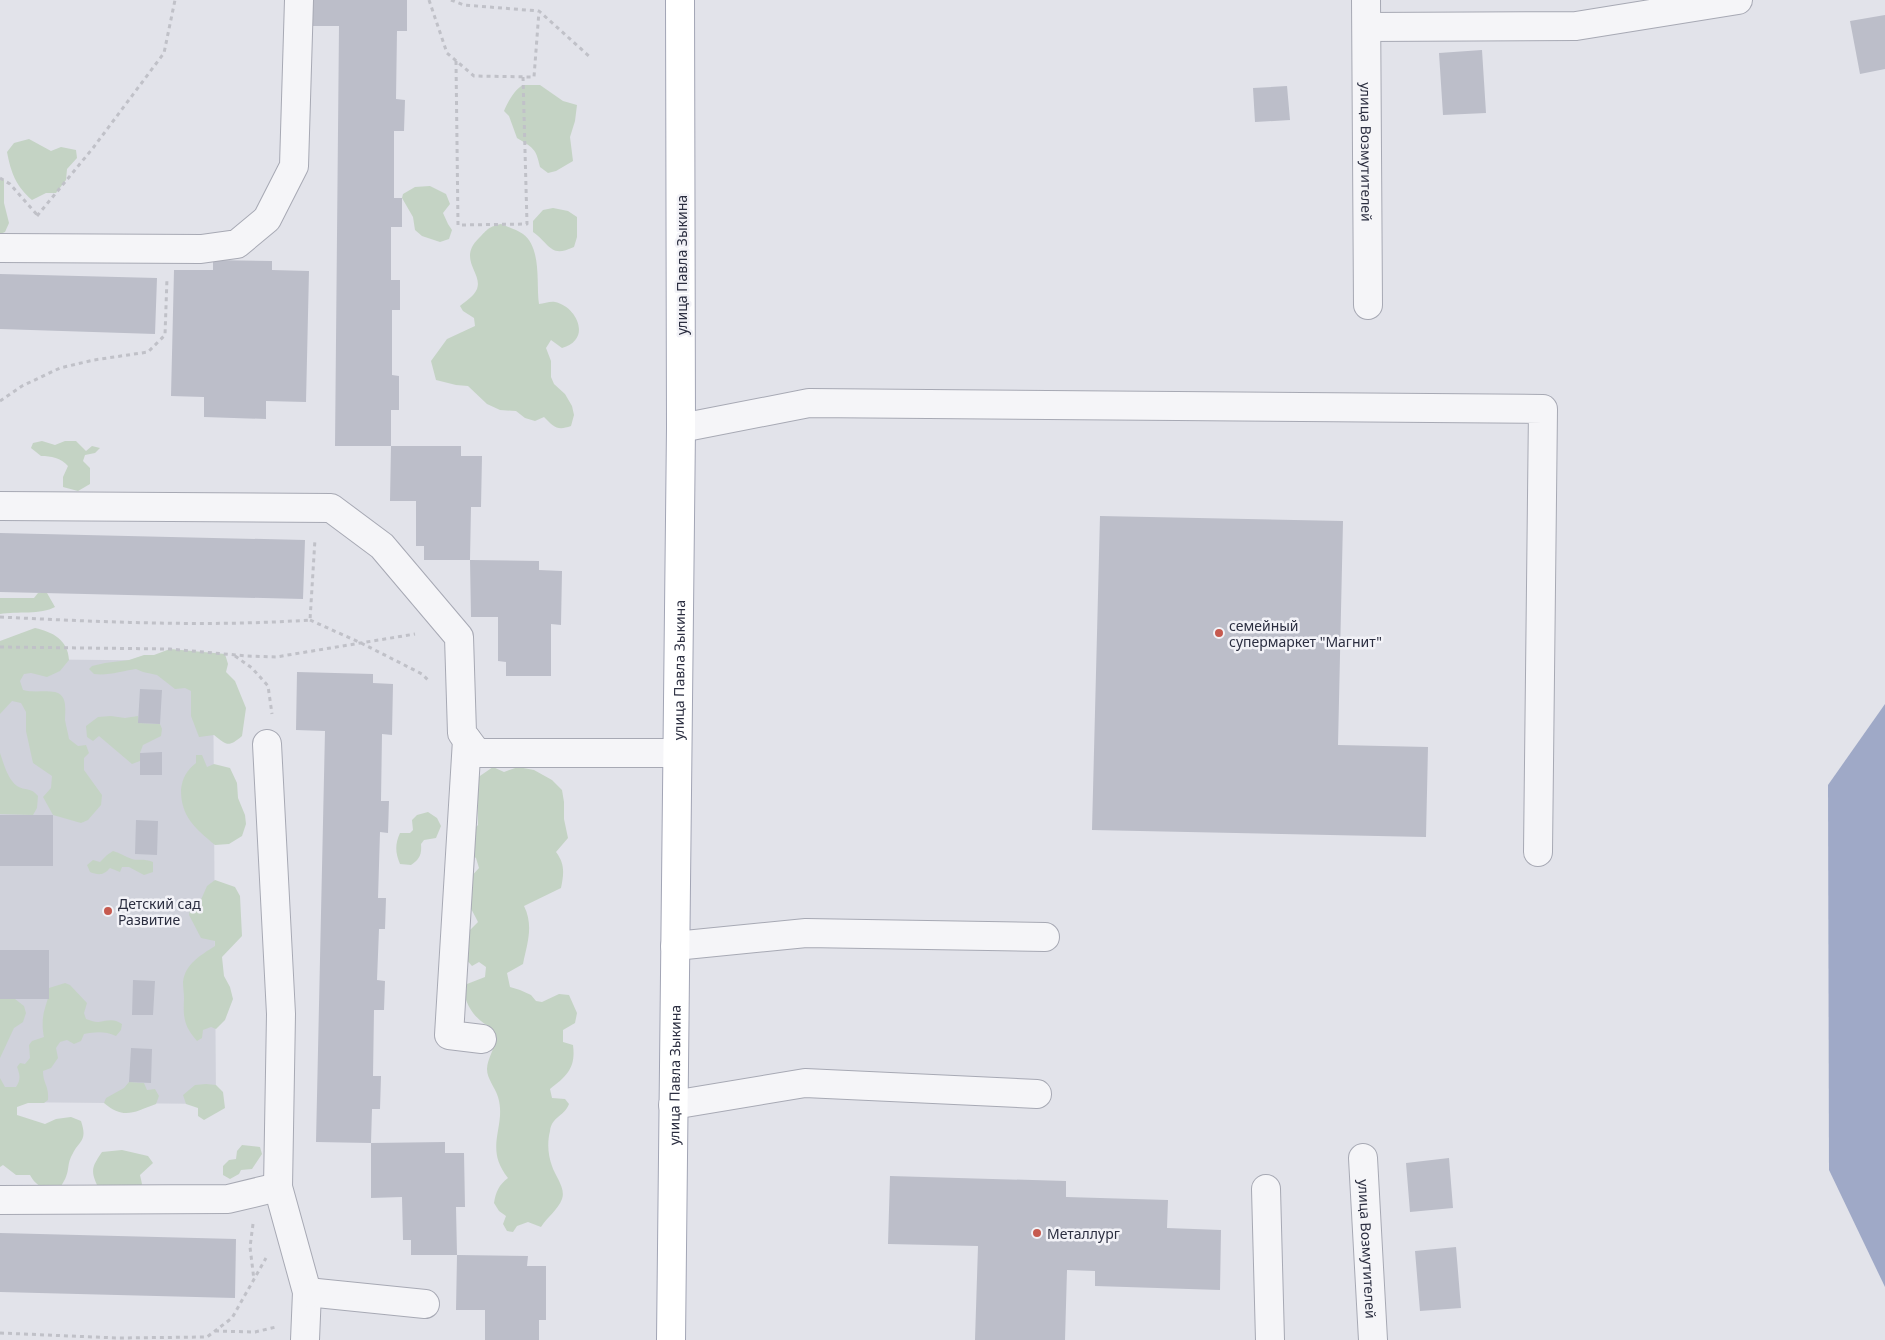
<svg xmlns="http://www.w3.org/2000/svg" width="1885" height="1340" font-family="'Noto Sans',sans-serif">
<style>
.built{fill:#d0d2db}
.green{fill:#c4d3c4}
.water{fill:#9fa9c7}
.building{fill:#bcbec9}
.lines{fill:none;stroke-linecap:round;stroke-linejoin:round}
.minor-casing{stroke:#a7a9b4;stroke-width:30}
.major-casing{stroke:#a2a5b5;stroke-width:30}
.path{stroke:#c0c1c8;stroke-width:3;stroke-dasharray:4 4;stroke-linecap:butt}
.minor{stroke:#f5f5f8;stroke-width:28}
.major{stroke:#fff;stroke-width:28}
.poi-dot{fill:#c65a4f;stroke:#f2f2f7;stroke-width:2}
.labels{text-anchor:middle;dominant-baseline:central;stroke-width:5;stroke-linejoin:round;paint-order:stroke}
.street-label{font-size:14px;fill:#2b2e40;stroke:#f2f2f7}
.poi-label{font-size:14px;fill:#2b2e40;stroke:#f2f2f7;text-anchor:start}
</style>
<rect width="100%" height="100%" fill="#e2e3ea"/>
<path class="built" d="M0 659 213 661 216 1104 0 1102Z"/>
<path class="green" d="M523 85H540L563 101 577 105 575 121 570 137 573 161 556 171 548 173 540 167C536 148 533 148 517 138L509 116 504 111C508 102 514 90 523 85Z
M29 139 51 151 61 147 76 150 77 158 67 169 66 180 56 193H46L32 200C16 186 11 173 7 152L14 143Z
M0 178 4 180V203L9 223 5 232 0 234Z
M430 186 446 194 450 204 443 213 448 224 452 230 449 239 440 242 422 236 415 230 413 217 402 198 403 194 415 187Z
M553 208 568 211 577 217V237L574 247C550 258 551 245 533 232V221L543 210Z
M501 224C508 227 517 230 523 234 542 248 536 284 539 304 544 304 550 301 555 302 576 306 593 339 562 348L551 340 546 348 551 361V377L554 384 565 394 572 406 574 415 571 426C557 431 554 427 544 417L535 421 525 418 516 411 500 410 487 404 468 386 456 385 436 380 431 361 447 339 475 326 474 318 463 311 460 306C466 301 474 296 477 289 483 273 457 259 479 238 488 229 488 227 501 224Z
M42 441 55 445 65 441H76L86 451 92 446 100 448 95 453 85 455 83 461 90 468V484L78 491 63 487V477L68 466C61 458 51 456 41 456L31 448 33 443Z
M38 593H47L55 607C41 615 17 611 0 614V598H34Z
M35 628C53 632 68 640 69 660L60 671 47 677 31 673 24 674 20 681 23 690C34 693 45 690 55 692 68 695 65 710 65 720 66 726 68 733 69 739L78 746 86 745 89 753 84 758V770L102 795 101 805 88 820 81 823 53 815 43 797 51 788 52 776 33 763 26 731V712L21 703 12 701 0 714V641Z
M170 649 225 654 228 664 226 672 235 681 246 708 242 736C228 748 227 745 214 735L199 737 191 716V691L185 688 175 689 157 675 143 672 136 669C122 671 108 676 94 674L89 669 92 666 105 663 129 660 144 655H154Z
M111 716 125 718 138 716 139 723 160 724 162 729 161 736 143 745 140 753V761L132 764 99 736 93 741 87 737 86 726 98 717Z
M0 753C4 764 7 778 17 786 25 791 31 787 38 796L37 808 33 815 0 814Z
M196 755H202L207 767 214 764 230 768 237 783 238 798 245 815 246 824 242 836 229 844 215 845C195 828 181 817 181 790 182 778 187 770 196 763Z
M493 767 504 772 518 767 534 770 552 780 562 790 564 802V819L568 838 556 852C565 864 564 873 561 888L524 906C534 926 527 944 523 964L507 973 510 987 520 990 531 995 536 1001 542 1002 559 994 569 995 577 1013 575 1023 563 1030V1042L573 1045C576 1068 567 1076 550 1089L552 1098 565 1099 569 1104C564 1117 552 1116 550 1131 547 1143 548 1155 552 1166 555 1176 566 1188 562 1199 558 1210 547 1217 541 1227L528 1222 517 1226 513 1232 507 1231 503 1224 506 1216 499 1211 494 1203C496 1191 499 1185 508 1178 483 1147 507 1127 498 1097 495 1087 487 1079 487 1069 487 1059 495 1049 495 1039 495 1036 493 1031 492 1028 480 1023 468 1010 465 996 465 993 467 988 467 984L485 977 486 967 479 962 472 966 464 957 467 933 478 922C465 895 455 893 479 868L476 858 471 855 469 835 478 825 477 778Z
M428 812 437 818 441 826 436 838 424 840 421 844C422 855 419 860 411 865L400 864C395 852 395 844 400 833H410L413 830 412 820 417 815Z
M113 851C120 853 126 857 132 859 139 861 143 858 153 862V872L144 875 129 867H122L120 872 110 868C103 876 98 875 90 872L87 865 93 860 100 862 107 855Z
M215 880 235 887 240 896 242 936 222 957 224 976 230 987 233 999 225 1020 216 1029 211 1027 203 1030 202 1038 197 1041C184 1026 183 1018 184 998 184 993 183 988 183 982 185 964 201 955 215 946V941L201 938 189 915 191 905 200 902 207 886Z
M65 983 70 985 87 1003 84 1013 86 1019C90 1020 94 1022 98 1022 108 1021 113 1018 122 1024L121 1030 116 1036C105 1031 95 1032 84 1034L81 1041 74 1044 67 1040 60 1042 56 1048 58 1058 51 1068 43 1071C43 1084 49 1085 48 1100L44 1103H28L17 1107V1115L45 1124 56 1119 71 1117 81 1121C88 1142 79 1140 72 1155 66 1166 71 1172 61 1186 46 1187 38 1190 30 1175H16L3 1165 0 1167V1078L5 1087H16C21 1079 20 1075 17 1067L20 1063 25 1064 30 1058 29 1045 32 1041 44 1037C42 1028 42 1017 45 1008 47 1001 49 997 49 988Z
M0 999H15L24 1006 26 1013 23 1022 14 1028 0 1058Z
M129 1082 144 1083 147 1090 155 1089 159 1096 156 1104C134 1112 124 1120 104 1103L106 1098 124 1088Z
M206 1084 216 1085 223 1092 225 1108 204 1120 198 1116V1108L186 1104 183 1095 195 1085Z
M242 1145 260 1147 262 1154 252 1169 241 1170 239 1174 230 1179 223 1175V1166L229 1160 236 1159 237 1151Z
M122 1150 148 1156 153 1163 140 1175 142 1184 139 1191 98 1187C90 1170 92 1167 102 1152Z"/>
<path class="water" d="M1885 704V1287L1829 1170 1828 785Z"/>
<path class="building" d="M311 0H407V31H397L396 99 405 100 404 131H394V198H402V227H391V280H400V310H392V375L399 376V410H391V446H461V456H482L481 507H471L470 560H424V546H416V501H390L391 446H335L339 26H311Z
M1885 15V69L1860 74 1850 21Z
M1482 50 1486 113 1443 115 1439 53Z
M1287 86 1290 120 1255 122 1253 88Z
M213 260 272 261V270L309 271 306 402 266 401V419L204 417V397L171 396 174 270H213Z
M0 274 157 278 155 334 0 329Z
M1100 516 1343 521 1338 745 1428 747 1426 837 1092 830Z
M0 533 305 540 303 599 0 592Z
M470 560 539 561V570L562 571 561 625 551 624V676H506V662L498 661V617H471Z
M297 672 373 674V683L393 684 392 735 382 734 381 801H389L388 833 380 832 378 898H386L385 929H379L377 980 385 981 384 1010H374L373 1076H381L380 1109H372L371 1143 316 1142 325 731 296 730Z
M140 689 162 690 160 724 138 723Z
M162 752V775H140V753Z
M0 815H53V866H0Z
M136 820 158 821 157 855 135 854Z
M0 950H49V999H0Z
M133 980 155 981 153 1015H132Z
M131 1048 152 1049 151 1083 129 1082Z
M445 1142V1153H464L465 1207H456L457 1255H411V1240H403L402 1197 371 1198V1143Z
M1449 1158 1453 1208 1410 1212 1406 1163Z
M890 1176 1066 1181V1197L1168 1200 1167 1228 1221 1230 1220 1290 1095 1286V1271L1067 1270 1065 1340H975L978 1246 888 1244Z
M0 1233 236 1239 235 1298 0 1292Z
M1456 1247 1461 1308 1420 1311 1415 1251Z
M457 1255 528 1256 527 1266H546V1320H539V1340H485V1310H456Z"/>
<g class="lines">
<g class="minor-casing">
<g id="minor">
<path id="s1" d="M1366 0 1368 305"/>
<path d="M1367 27 1576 26 1738 0"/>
<path d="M0 248 201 249 237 244 267 219 294 166 299 0"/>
<path d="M681 428 809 403 1543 409 1538 852"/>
<path d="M0 506 331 508 382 546 459 637 462 733 477 753H677"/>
<path d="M467 740 449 1035 482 1039"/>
<path d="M267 744 281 1014 278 1187 307 1292 305 1340"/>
<path d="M675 946 806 933 1045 937"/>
<path d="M673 1105 805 1083 1037 1094"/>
<path id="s2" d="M1363 1158 1373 1340"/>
<path d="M1266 1189 1270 1340"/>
<path d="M0 1200 228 1199 278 1187"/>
<path d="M307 1292 425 1304"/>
</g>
</g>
<g class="major-casing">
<g id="major">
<path id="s3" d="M671 1340 681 428 680 0"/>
</g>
</g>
<path class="path" d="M429 0 447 53 474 76 534 77 539 11
M451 0 464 5 539 11 590 57
M456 61 458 225 527 224 523 77
M0 178 10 184 38 216
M37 216 93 148 164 53 175 0
M0 401 22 386 60 368 94 360 148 352 165 335 167 278
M0 617C103 622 207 627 310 620L315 539
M310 620 361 643 422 674 429 681
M0 647 170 649 247 656 276 657 415 634
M235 656 252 668 268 686 272 714
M253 1224 250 1247 254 1280
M215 1331 255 1332 276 1327
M0 1333 117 1338 207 1337 232 1318 266 1258"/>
<use href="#minor" class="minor"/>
<use href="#major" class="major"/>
</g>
<g class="poi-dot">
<circle cx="1219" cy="633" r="5"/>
<circle cx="108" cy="911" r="5"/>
<circle cx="1037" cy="1233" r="5"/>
</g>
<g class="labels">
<g class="street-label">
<text stroke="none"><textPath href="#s1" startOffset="152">улица Возмутителей</textPath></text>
<text transform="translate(681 265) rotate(-90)">улица Павла Зыкина</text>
<text stroke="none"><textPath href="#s3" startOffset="670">улица Павла Зыкина</textPath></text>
<text stroke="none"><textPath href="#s3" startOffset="265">улица Павла Зыкина</textPath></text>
<text stroke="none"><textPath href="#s2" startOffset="91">улица Возмутителей</textPath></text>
</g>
<g class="poi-label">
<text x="1229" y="625">семейный<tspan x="1229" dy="16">супермаркет "Магнит"</tspan></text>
<text x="118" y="903">Детский сад<tspan x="118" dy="16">Развитие</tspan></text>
<text x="1047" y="1233">Металлург</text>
</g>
</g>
</svg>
